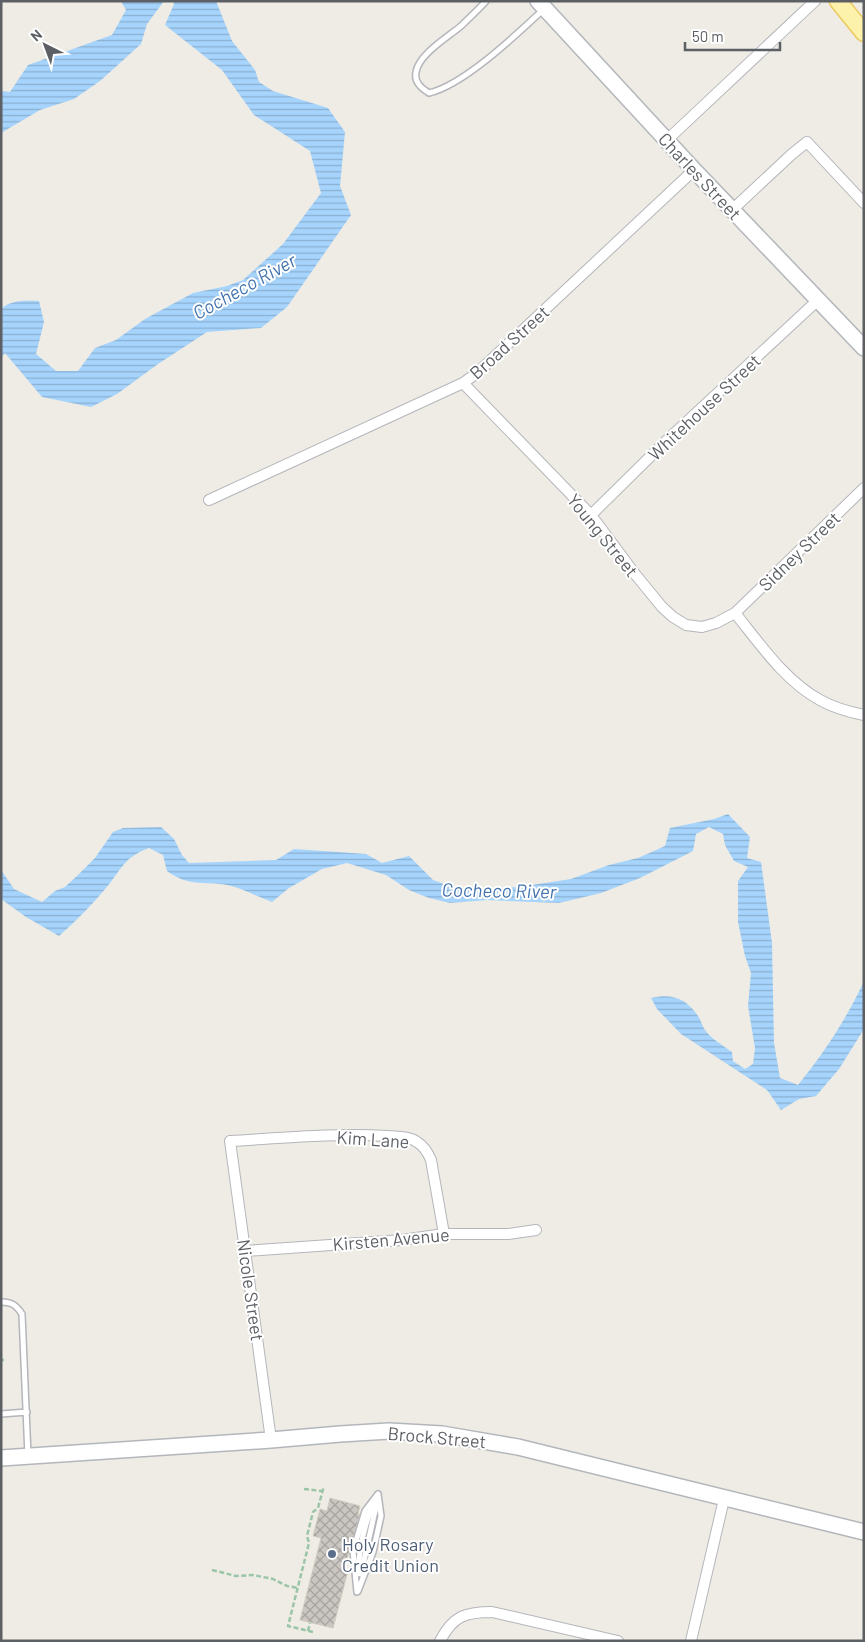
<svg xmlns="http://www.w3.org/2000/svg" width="865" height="1642" font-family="Barlow,sans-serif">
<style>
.water{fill:url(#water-rules)}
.building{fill:url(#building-cross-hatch);stroke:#d3cec3}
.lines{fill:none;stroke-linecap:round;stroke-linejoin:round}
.lane-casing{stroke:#b5b6bb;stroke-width:8}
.street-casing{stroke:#b5b6bb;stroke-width:12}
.secondary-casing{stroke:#b3b6bb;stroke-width:18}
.primary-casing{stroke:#edca5f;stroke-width:19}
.path{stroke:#9bc5a8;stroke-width:2.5;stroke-dasharray:5 2.5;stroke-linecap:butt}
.lane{stroke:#fff;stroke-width:5}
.street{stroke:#fff;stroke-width:10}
.secondary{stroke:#fff;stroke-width:15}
.primary{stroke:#fcf2ab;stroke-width:16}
.service-dot{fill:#5c6f8a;stroke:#fff;stroke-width:2}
.labels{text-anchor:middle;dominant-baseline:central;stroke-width:4;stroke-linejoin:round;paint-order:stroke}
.street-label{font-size:18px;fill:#5c5f64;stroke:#fff}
.service-label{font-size:18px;fill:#4e5e75;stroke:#fff;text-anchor:start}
.water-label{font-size:19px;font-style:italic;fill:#4374ae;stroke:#fff}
</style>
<defs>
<pattern id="water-rules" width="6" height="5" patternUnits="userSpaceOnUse" patternTransform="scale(1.25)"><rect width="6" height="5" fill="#a6d4fc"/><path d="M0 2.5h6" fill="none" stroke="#8aafd0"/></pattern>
<pattern id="building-cross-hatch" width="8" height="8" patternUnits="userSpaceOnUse" patternTransform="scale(1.25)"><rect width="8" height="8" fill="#cac6c1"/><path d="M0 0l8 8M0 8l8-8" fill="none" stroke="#a7a4a0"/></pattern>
</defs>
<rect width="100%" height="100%" fill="#eeece4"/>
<path class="water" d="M121 1H164L147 24 141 44 100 81 74 99 40 110 1 133V91L10 92 28 65 112 35 126 10Z
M173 1H216L232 41 255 70 259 82 273 91 328 108 345 132 340 186 351 215 287 307 261 328 207 332 158 364 117 394 91 407 42 397 5 353 1 358V309C13 299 25 301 39 301L44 322 36 354 56 371H78L95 348 116 340 145 319 193 293 227 286 243 280 283 244 321 193 310 151 254 115 222 70 165 25 174 4Z
M728 814 750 837 747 858 761 862 772 943 774 1043 780 1078 798 1085C824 1053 847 1018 864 981V1029L839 1069 816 1096 799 1099 781 1110 767 1090 681 1034 657 1009 651 998C672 993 686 998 698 1016 701 1020 702 1026 705 1030 710 1038 724 1046 732 1052L733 1061 745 1069 753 1064 755 1048 748 1006 751 973 745 956 738 922V881L748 867 734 861 725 845 723 834 709 827 696 834 693 851 640 878 601 893 559 903 487 900 450 903 429 898 409 890 386 875 347 863 322 869 289 888 272 902C258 897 242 888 227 885 203 881 189 887 167 871L163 855 149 848C124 857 122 869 106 888 92 905 76 921 59 936L26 917 1 899V870L14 889 42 902 55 891 65 887 79 874 95 858 113 832 123 828 161 827 174 839 182 855 189 863 276 860 294 849 366 854 382 863 409 856 433 880 461 890 519 887 571 879 609 865 638 858 665 846 670 828 714 819Z"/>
<path class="building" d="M330 1498 360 1506 358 1514H360L344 1570 348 1571 333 1628 300 1620 321 1538 313 1536 320 1509 327 1511Z"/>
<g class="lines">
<g class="lane-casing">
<path id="lane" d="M486 1C478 10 469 18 461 26 448 37 419 54 416 72 414 82 421 88 429 93 464 85 517 34 544 9
M1 1302C12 1302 16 1305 22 1314L28 1456
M1 1414 27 1412
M358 1574C359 1549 364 1525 374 1502
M361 1574 377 1502
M358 1591 373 1552 381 1516 378 1494
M357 1592 353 1551 365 1511 378 1494"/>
</g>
<g class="street-casing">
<path id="street" d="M666 141 815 1
M732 210 792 154 807 142 864 203
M463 383 591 515 635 574 662 607 673 617 686 625 702 627 716 623 735 613 864 488
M209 500 463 383 477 373 694 170
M591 515 664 443 818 300
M735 613C760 644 785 681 820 700 834 708 849 712 864 715
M245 1251 402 1240 444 1234H508L536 1230
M271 1440 230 1141C283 1138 335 1133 388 1136 397 1137 409 1136 417 1142 424 1146 428 1153 431 1160L444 1234
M440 1641C453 1616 465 1612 492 1612L618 1641
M691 1641 724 1499"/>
</g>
<g class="secondary-casing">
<path id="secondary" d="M538 1 694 170 864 348
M1 1458 271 1440 340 1434 389 1431 442 1434 518 1447 864 1532"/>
</g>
<g class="primary-casing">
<path id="primary" d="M838 1 864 33"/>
</g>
<path class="path" d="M1 1360H4
M304 1489 322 1491
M212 1570 236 1576 253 1575 273 1579 287 1586 298 1588
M308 1631 310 1623
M313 1632 288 1626 309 1543 307 1536 313 1512 318 1508 324 1486"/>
<use href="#lane" class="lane"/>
<use href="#street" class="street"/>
<use href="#secondary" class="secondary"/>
<use href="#primary" class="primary"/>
</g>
<circle class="service-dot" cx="332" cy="1554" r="5"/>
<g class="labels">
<g class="street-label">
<text transform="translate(700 176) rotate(47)">Charles Street</text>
<text transform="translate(509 342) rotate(-42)">Broad Street</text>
<text transform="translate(704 407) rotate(-43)">Whitehouse Street</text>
<text transform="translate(603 535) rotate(51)">Young Street</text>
<text transform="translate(799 551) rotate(-44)">Sidney Street</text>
<text transform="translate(373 1139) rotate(4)">Kim Lane</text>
<text transform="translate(391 1239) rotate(-5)">Kirsten Avenue</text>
<text transform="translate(251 1290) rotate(82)">Nicole Street</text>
<text transform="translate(437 1437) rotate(5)">Brock Street</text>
</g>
<g class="service-label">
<text x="342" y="1544">Holy Rosary<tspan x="342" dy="21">Credit Union</tspan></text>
</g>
<g class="water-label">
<text transform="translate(244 286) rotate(-29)">Cocheco River</text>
<text transform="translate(499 890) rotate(1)">Cocheco River</text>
</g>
</g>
<rect width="865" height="1642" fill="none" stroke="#5c5f64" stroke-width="5"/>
<g transform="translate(45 45) rotate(318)" stroke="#ffffff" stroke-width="4" paint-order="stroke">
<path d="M0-4L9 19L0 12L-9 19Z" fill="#5c5f64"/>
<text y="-8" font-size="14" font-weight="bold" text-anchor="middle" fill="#5c5f64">N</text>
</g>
<path d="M685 42v8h95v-8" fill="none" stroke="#5c5f64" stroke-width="2.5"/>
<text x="692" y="42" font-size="15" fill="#5c5f64" stroke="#ffffff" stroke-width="4" paint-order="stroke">50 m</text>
</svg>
